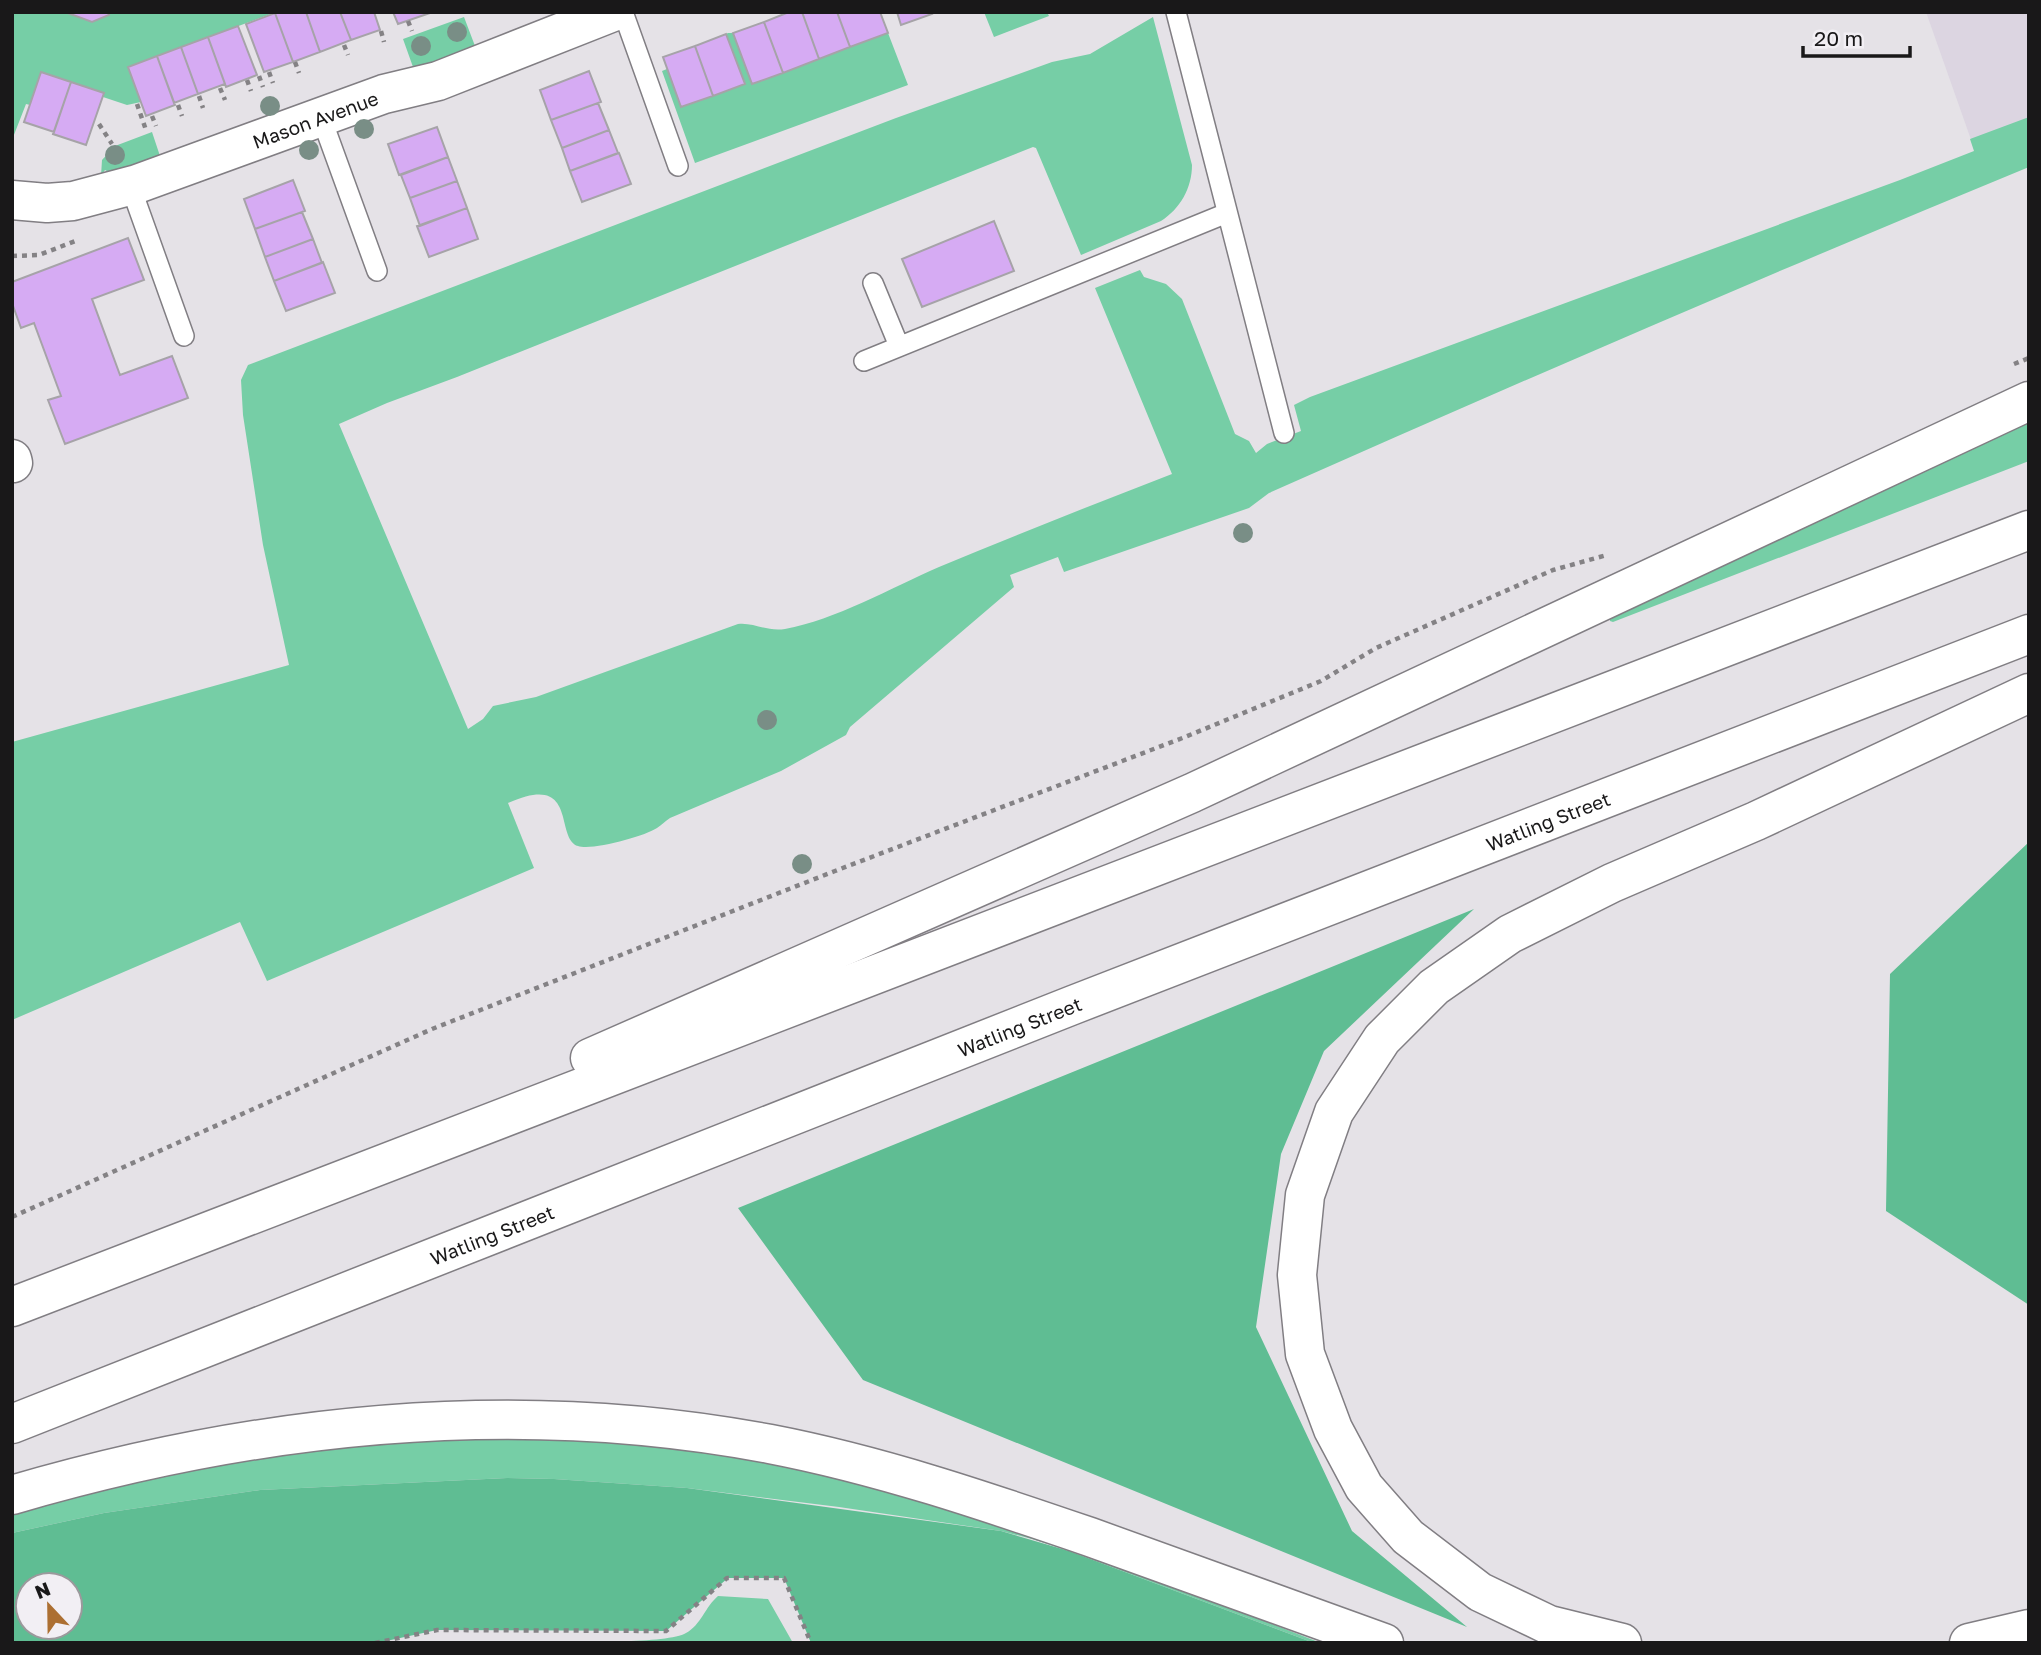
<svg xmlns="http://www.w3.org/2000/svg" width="2041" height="1655" font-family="'Golos Text',sans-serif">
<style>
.built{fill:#dcd5e1}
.green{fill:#76cea6}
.forest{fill:#5fbd93;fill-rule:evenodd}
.building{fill:#d6abf3;stroke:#a6a3a8;stroke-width:2}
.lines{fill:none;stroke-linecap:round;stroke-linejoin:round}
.service-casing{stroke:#817e83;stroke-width:22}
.minor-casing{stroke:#817e83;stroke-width:41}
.trunk-casing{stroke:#817e83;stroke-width:41}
.path{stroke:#848285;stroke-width:4.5;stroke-dasharray:5 5;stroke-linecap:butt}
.service{stroke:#fff;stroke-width:19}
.minor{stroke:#fff;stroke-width:38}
.trunk{stroke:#fff;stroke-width:38}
.tree{fill:#798e86}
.labels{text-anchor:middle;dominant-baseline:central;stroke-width:7;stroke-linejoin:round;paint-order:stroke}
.street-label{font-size:19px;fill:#191819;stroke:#f2eff4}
</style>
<rect width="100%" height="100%" fill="#e5e2e7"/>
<path class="built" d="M1926 12H2029V130L1975 151Z"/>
<path class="green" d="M12 12H276L128 67 141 102 127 105 103 97V93L41 72 30 105 26 104 12 140Z
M984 12H1047L1049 16 994 37Z
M464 17 475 46 474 54 413 67 403 39Z
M1153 17 1192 165C1192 188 1180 209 1161 221L1081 255 1036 148 1033 147 457 377 387 403 339 424 468 729 483 719 493 706 536 697 738 624C753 622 767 632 785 629 835 620 891 588 939 567 1016 535 1094 504 1172 474L1095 288 1140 270 1144 277 1166 284 1182 299 1235 434 1249 441 1256 453 1267 444 1301 431 1294 405 1310 397 1900 180 1974 151 1970 139 2029 117V167C1774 272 1521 381 1269 493L1249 508 1064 572 1058 557 1010 575 1014 587 850 727 846 735 781 771 670 818C665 821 662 825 657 828 645 836 592 851 578 846 554 838 579 771 508 803L534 868 267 981 240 922 12 1020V742L289 665 263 545 243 415 241 380 248 365 896 118 1052 62 1090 54Z
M728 33H733L752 84 888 33 908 85 695 163 662 71 667 69 682 107 745 84 726 34Z
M152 132 160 156 112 174 105 170 101 176 102 160 115 146Z
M2029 419V461L1613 622 1610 621V617Z
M495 1436 600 1438 778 1461 1035 1532 1321 1643H1314L1069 1551 1032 1539 1001 1531 839 1507 687 1488 554 1479 507 1478 260 1490 104 1513 12 1533V1511L42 1502 274 1452Z
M718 1596 768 1599 793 1643H549C576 1641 668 1644 686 1633 701 1625 705 1607 718 1596Z"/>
<path class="forest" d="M2029 842V1305L1886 1211 1890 974Z
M1474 909 1324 1051 1281 1154 1256 1327 1352 1531 1467 1627 863 1380 738 1208Z
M507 1478 554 1479 687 1488 1001 1531 1069 1551 1314 1643H811L784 1578H728L666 1631 437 1630 377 1643H12V1533L104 1513 260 1490ZM28 1585H70V1627H28Z"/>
<path class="building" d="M65 12H108L109 15 92 22Z
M306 12 320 52 293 62 275 13Z
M306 12H340L351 40 320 52Z
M340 12H374L380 30 351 40Z
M393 12H430V13L398 24Z
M789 12H802L819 59 783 73 764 22Z
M802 12H837L850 47 819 59Z
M837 12H880L888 33 850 47Z
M897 12H931L932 14 901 25Z
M275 13 293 62 264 72 246 24Z
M764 22 783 73 752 84 733 33Z
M238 26 257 75 226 87 208 37Z
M726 34 745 84 713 96 695 46Z
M208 37 225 84 198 94 181 47Z
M695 46 713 96 681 107 663 57Z
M181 47 198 94 174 103 157 56Z
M157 56 175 105 146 116 128 67Z
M589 71 601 102 551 120 540 90Z
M41 72 71 82 54 132 24 122Z
M71 82 104 93 86 145 53 134Z
M598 103 609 130 562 148 551 120Z
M437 127 448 157 399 175 388 144Z
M609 130 618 153 570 171 562 148Z
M619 153 631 184 582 202 570 171Z
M448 157 457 181 410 198 401 175Z
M293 180 305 211 255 229 244 199Z
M457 181 467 208 420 226 410 198Z
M467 208 478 239 429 257 417 226Z
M302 212 313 239 265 257 255 229Z
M994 221 1014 271 922 307 902 259Z
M128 238 144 280 92 299 120 375 172 356 188 398 65 444 48 400 61 396 34 323 21 328 12 303V282Z
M313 239 322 263 274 281 265 257Z
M323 262 335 293 286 311 274 281Z"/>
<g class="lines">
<g class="service-casing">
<path id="service" d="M623 12 678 166
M1176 12 1284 433
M321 117 377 271
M130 185 184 336
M873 283 899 346
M864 361 1227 213"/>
</g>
<g class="minor-casing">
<g id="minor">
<path id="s1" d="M12 200 47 203 73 201 137 184 384 94 438 81 613 12"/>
<path d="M12 459 13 463"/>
</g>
</g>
<g class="trunk-casing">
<g id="trunk">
<path d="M590 1058 1192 793 2029 401"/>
<path d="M12 1307 2029 530"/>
<path id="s2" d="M12 1424 1073 1005 2029 634"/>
<path d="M12 1495C258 1423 516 1396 770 1444 879 1465 985 1501 1090 1537 1188 1572 1286 1607 1384 1643"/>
<path d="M1622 1643 1549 1625 1480 1592 1408 1537 1364 1487 1333 1429 1305 1354 1297 1275 1305 1195 1334 1112 1382 1039 1434 987 1510 934 1612 883 1756 821 2029 693"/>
<path d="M1969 1643 2029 1629"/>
</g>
</g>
<path class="path" d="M408 21 412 31
M381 31 384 42
M344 45 348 55
M295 62 299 73
M269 72 273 83
M259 76 263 87
M247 80 251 91
M220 88 225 100
M199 96 203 108
M137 104 146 130
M178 105 182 116
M152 116 156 126
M99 124 112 144
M12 256 39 255 78 240
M2014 364 2029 358
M12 1217 432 1029 835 871 1185 737 1321 681 1376 648 1553 570 1607 555
M375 1643 437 1630 666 1631 727 1578H784L811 1643"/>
<use href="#service" class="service"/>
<use href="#minor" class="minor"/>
<use href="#trunk" class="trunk"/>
</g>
<g class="tree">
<circle cx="457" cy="32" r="10"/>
<circle cx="421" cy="46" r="10"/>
<circle cx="270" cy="106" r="10"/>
<circle cx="364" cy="129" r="10"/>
<circle cx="309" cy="150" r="10"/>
<circle cx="115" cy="155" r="10"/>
<circle cx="1243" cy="533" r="10"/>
<circle cx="767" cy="720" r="10"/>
<circle cx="802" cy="864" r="10"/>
</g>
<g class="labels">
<g class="street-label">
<text stroke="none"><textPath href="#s1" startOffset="317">Mason Avenue</textPath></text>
<text stroke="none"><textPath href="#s2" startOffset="1650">Watling Street</textPath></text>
<text stroke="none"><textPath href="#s2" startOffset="1083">Watling Street</textPath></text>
<text stroke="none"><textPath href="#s2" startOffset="516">Watling Street</textPath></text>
</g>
</g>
<rect width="2041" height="1655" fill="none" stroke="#191819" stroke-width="28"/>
<g transform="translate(49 1606) rotate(338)"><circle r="33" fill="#f2eff4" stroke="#9b999c" stroke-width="2"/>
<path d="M0-5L12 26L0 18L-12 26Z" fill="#ac6f32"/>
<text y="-10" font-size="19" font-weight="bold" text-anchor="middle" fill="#191819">N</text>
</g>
<path d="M1803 46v10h107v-10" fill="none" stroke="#191819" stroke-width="3.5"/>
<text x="1814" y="46" font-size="21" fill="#191819" stroke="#f2eff4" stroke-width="5" paint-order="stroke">20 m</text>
</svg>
